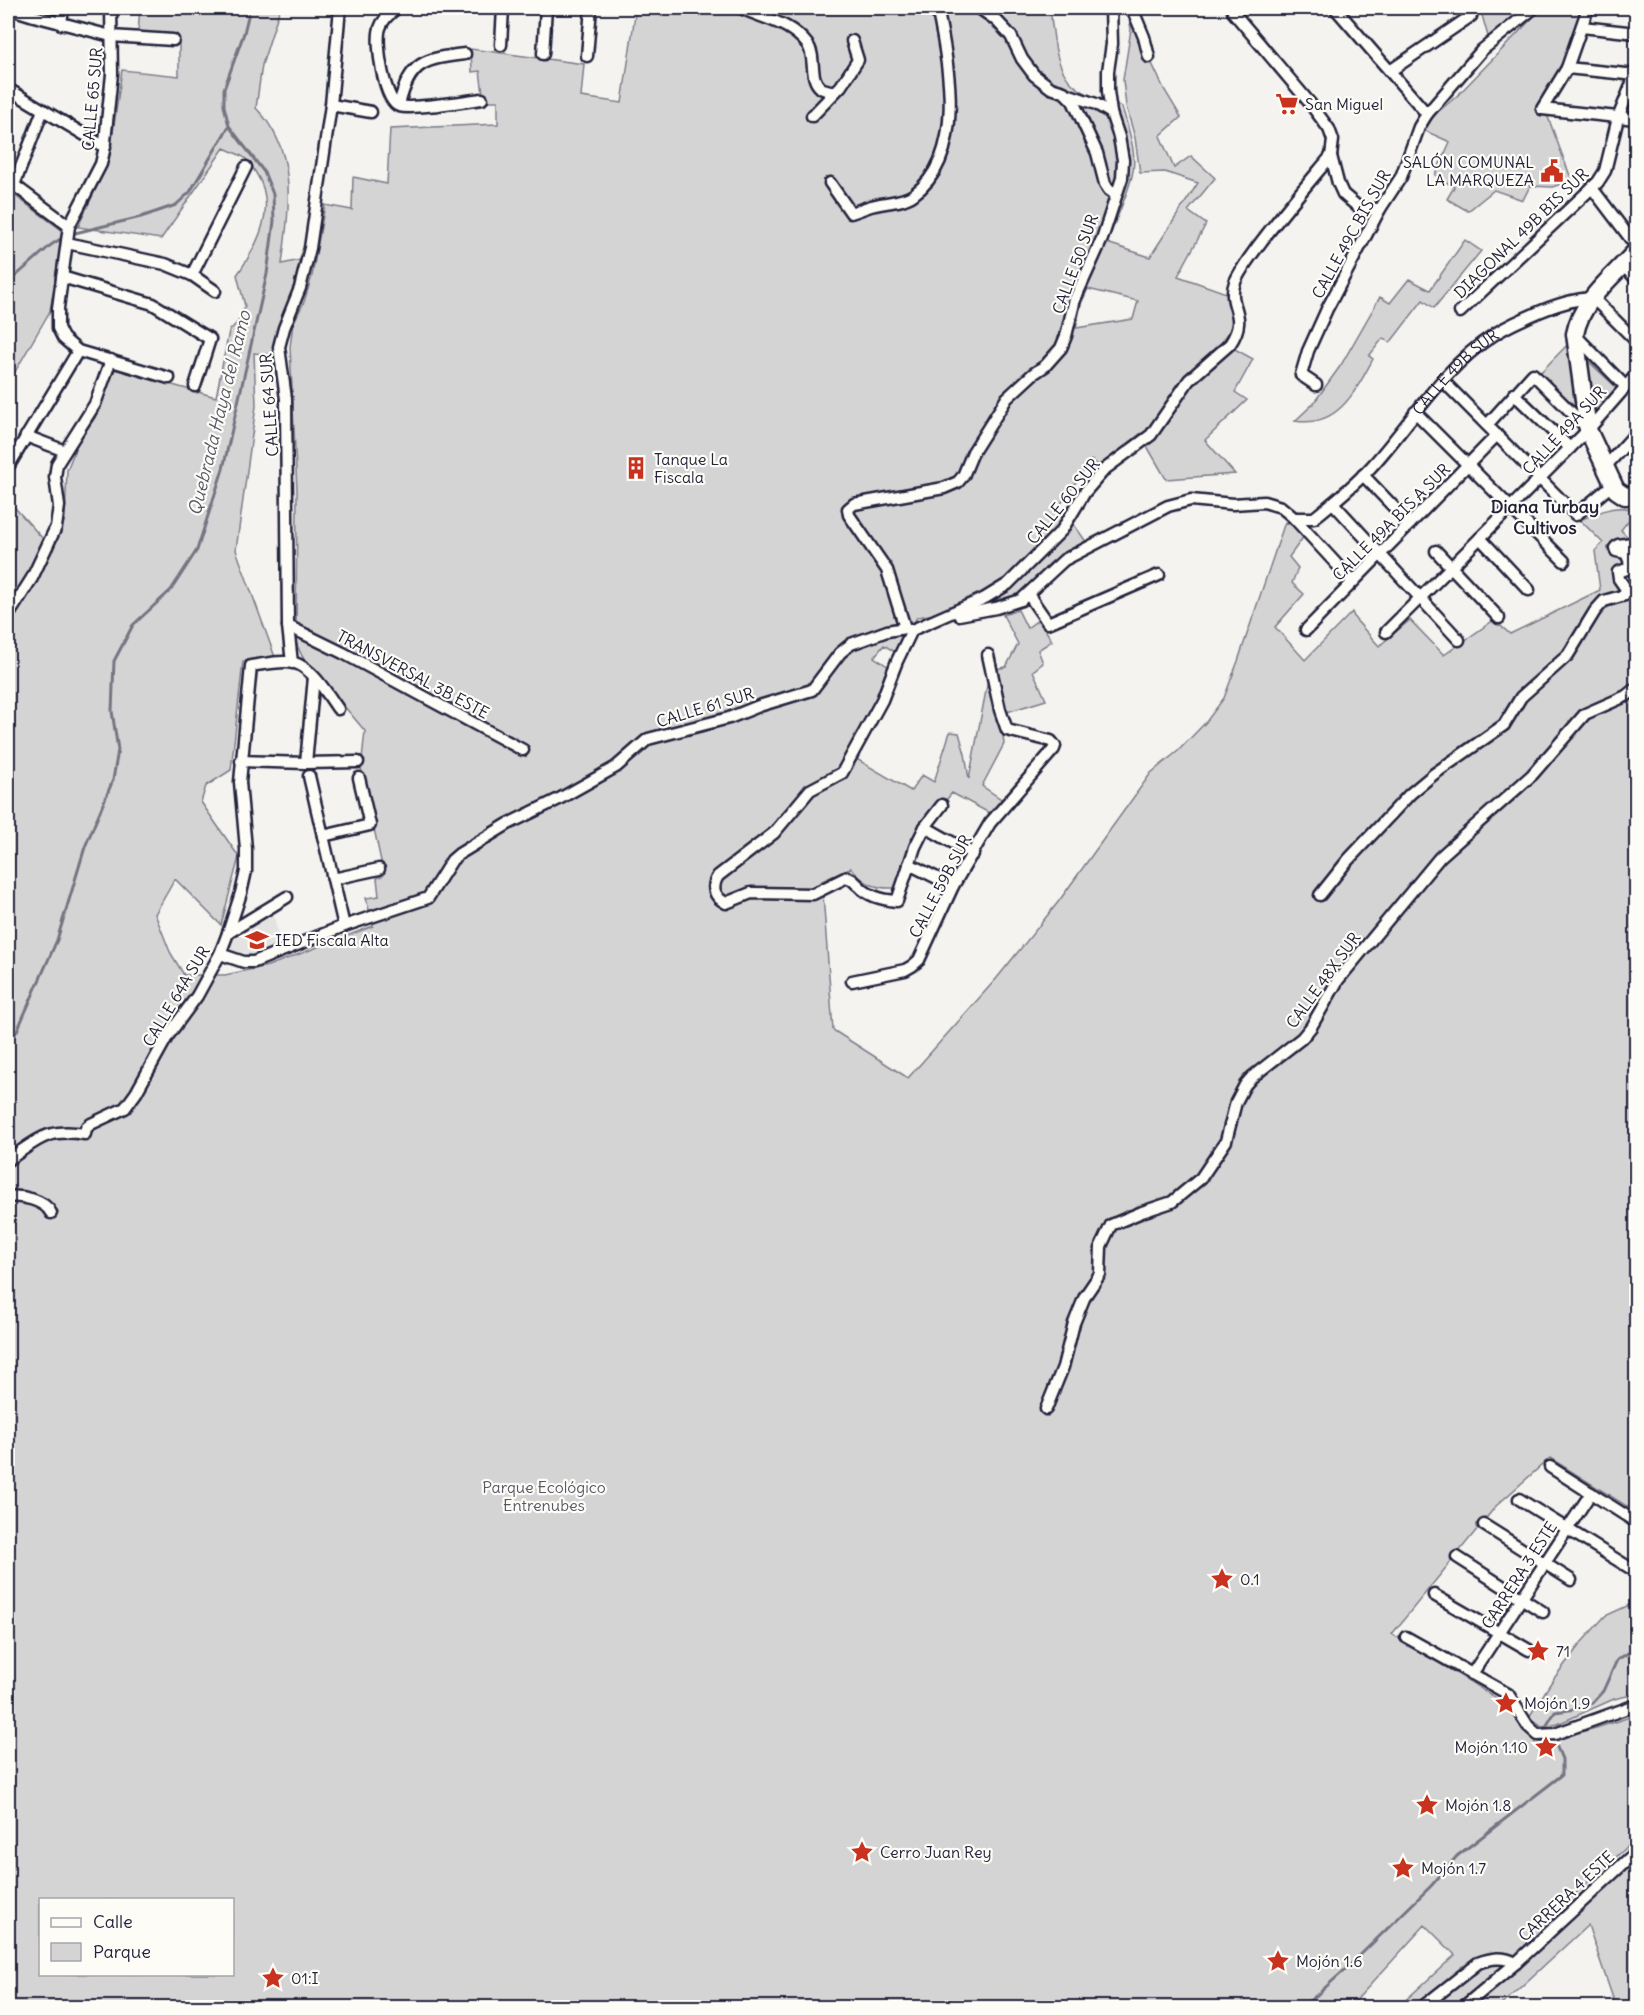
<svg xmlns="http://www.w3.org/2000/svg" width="1644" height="2015" font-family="Delius,sans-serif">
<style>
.built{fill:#e4e3e2}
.green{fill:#d5d4d5;stroke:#7c7b88;stroke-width:1.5;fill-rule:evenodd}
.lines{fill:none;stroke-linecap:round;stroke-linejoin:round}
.stream{stroke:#757582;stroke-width:3}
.street-casing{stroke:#22223b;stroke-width:15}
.secondary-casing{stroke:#22223b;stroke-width:21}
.street{stroke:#fdfcf7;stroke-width:10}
.secondary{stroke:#fdfcf7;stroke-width:16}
.labels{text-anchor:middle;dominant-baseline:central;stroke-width:4.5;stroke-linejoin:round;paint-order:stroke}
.street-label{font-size:16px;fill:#22223b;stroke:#fdfcf7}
.poi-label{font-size:16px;fill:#22223b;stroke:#fdfcf7;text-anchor:start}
.park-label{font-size:16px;fill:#585769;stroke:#fdfcf7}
.water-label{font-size:18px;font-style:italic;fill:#59596b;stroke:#fdfcf7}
.neighbourhood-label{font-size:18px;font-weight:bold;fill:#22223b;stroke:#fdfcf7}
</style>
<rect width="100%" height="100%" fill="#f4f3ef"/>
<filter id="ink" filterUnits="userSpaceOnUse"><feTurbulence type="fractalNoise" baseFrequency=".0167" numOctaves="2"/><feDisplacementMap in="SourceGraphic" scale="12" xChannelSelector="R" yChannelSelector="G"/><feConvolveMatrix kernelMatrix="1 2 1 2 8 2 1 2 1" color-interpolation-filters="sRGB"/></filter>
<g filter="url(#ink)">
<path class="built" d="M273 913 282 948 256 955 229 951 237 931Z"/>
<path class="green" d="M140 8H280L262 65 256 108C299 152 289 209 282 264L300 260 292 293 280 325 274 355 254 353 256 406 236 550 275 657 243 661 231 770 206 786 201 802 239 857 221 925 175 879 155 914 170 952 184 975H225L268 966 373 926 366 898 379 896 377 878 384 875 361 768 365 731 302 656 296 643 297 490 290 347 293 324 304 302 312 276 325 205 352 210 353 177 387 184 390 129 498 124V101H484L480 71 472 72 471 49 584 64 581 97 622 103 636 8H1051C1050 18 1053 29 1054 40 1061 89 1081 92 1122 107 1128 128 1138 154 1132 176 1126 199 1115 221 1107 243L1150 257 1198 183 1165 172 1140 173 1135 138 1126 106 1123 80 1131 29 1127 8H1138L1149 39V57L1164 89 1181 117 1160 136 1174 168 1191 156 1215 178 1188 211 1206 224 1178 276 1229 294C1234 315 1236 324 1222 342L1253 359 1235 392 1247 400 1205 440 1235 474 1166 479 1140 434 1100 466 1091 460 1060 505 1087 543C1075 549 1061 554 1050 563 1040 572 1034 586 1021 593 995 607 947 612 917 617L898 654 884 645 874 657 889 667 878 701 848 754 911 791 922 775 934 782 950 732 959 733 965 754 969 779 990 670 1006 667 1018 644 1003 615 1018 610 1027 628 1039 619 1052 641 1038 650 1043 663 1033 671 1046 700 1007 712 1000 711 1004 744 982 786 1004 801 993 815 952 793 924 827 894 888C875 889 863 883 851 868L822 881 833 1030 908 1078 997 978 1059 901 1151 773 1178 751 1206 722 1224 698 1238 661 1285 522 1307 532 1289 557 1298 568 1292 583 1304 594 1275 627 1305 660 1352 612 1355 619 1379 646 1410 620 1444 655 1494 620 1510 634 1600 590 1595 551 1603 543 1580 520C1598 513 1618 502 1636 511L1621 530 1636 546V1512L1550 1458 1496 1506 1392 1634 1503 1702 1536 1744 1596 1728 1636 1715V1839L1556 1911 1569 1919 1614 1877 1636 1861V2007H1616L1588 1925 1499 2007H1398L1455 1955 1425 1925 1350 2007H8V500L53 550 65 519 67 470 78 442 95 418 114 369 216 397 229 331 238 322 245 306 237 275C258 245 278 207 256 173 253 168 249 162 245 158 239 154 230 151 224 148L161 239 78 227 109 160 122 70 179 76V40L138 33ZM1088 289 1138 301 1133 319 1076 328 1081 304ZM40 1900H232V1974H40Z
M1480 8H1521L1523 9 1489 40Z
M1542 8H1583L1563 67 1535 110 1548 117 1572 181 1552 187 1530 186 1523 200 1494 190 1468 211 1447 199 1454 187 1435 175 1450 142 1423 130 1434 115 1457 96Z
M8 185 10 192 63 231 50 311 8 384Z
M1465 240 1481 251 1434 308 1423 300 1390 343 1383 338 1369 356 1373 359C1355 392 1338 428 1295 421L1313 404 1341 365 1380 297 1390 303 1409 279 1430 290Z
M1569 343 1620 391 1589 424 1538 375Z
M1636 1602V1694L1614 1699 1558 1724 1542 1727 1529 1717 1552 1681 1581 1643 1605 1616Z"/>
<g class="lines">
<path class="stream" d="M75 233 141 217 176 205 190 192 229 126
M8 283 51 245 62 238
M8 1044 17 1031 57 940 85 847 113 780 118 750 112 711 114 661 133 625 171 590 197 550 223 469 267 274 274 221 273 194 264 172 229 126 224 106V89L244 33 250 8
M1547 1725 1555 1712 1576 1709 1592 1703 1603 1691 1617 1660 1636 1648
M1301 2008 1318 1994 1348 1967 1431 1886 1457 1856 1562 1775V1759L1556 1745"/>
<g class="street-casing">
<g id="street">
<path d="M8 8 34 16 111 36 173 40"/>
<path d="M111 8 112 74 104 151 101 164 69 226 58 308V328L63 338 78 351 169 378"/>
<path d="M397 8C390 13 383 19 380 28 375 42 384 101 399 106 413 110 465 101 482 99"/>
<path d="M741 8C764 19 790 22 807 44 817 56 808 78 821 88 824 90 831 91 835 92"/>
<path d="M979 8 996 20 1011 36 1022 59 1034 75 1051 88 1064 92 1073 101 1097 153 1105 184 1109 190 1116 195"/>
<path d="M1132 8 1144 37 1149 57"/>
<path d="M1335 8 1427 114"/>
<path d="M1588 8 1567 68 1542 109 1636 119"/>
<path d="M1233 12 1309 102 1329 129 1333 140 1331 156 1338 183 1343 194 1357 206 1365 209H1380"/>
<path d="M61 24 63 8"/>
<path d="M1582 27 1636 33"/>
<path d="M501 45 503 8"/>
<path d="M543 54 546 8"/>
<path d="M587 56 591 8"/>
<path d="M1567 68 1636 75"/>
<path d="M1390 71 1471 16 1469 8"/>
<path d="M8 89 105 147"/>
<path d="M1067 94 1096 104 1111 113"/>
<path d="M331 105 371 112"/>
<path d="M399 105C410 61 424 59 465 54"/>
<path d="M43 110 14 185 69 226"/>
<path d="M812 116 841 86 858 60 852 41"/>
<path d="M830 183 851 213C857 211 862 209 868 207 882 202 902 203 913 195 967 156 949 63 937 8"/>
<path d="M1592 188 1636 246"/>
<path d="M67 243 165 264 192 275 215 291"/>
<path d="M1624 266 1636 279"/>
<path d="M192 275 246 167"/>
<path d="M62 277 153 304 210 339 195 386"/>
<path d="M1460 312 1598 182 1605 171 1618 118 1636 73"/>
<path d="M1575 335 1625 386"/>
<path d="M1443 381 1576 515 1613 484"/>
<path d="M1316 385 1301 375 1308 351 1327 309 1380 209 1401 177 1419 127 1427 114 1482 50 1534 8"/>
<path d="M1514 394 1570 448"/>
<path d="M1415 412 1564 561"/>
<path d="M1487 425 1533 374 1588 429"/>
<path d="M26 436 65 451"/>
<path d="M8 467 78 351"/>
<path d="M1605 467 1636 433"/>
<path d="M1363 475 1410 524"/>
<path d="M1333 503 1459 640"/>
<path id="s1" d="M1294 518H1314C1334 502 1355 485 1372 466 1411 423 1442 369 1492 336 1504 327 1519 321 1532 315 1552 306 1571 299 1593 298L1636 341"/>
<path d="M1480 538 1529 590"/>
<path d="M1436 551 1499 618"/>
<path d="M1028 594 1048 623 1159 575"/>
<path d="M959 615 996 608 1021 600 1064 560 1168 506 1191 500 1233 504 1264 502 1281 507 1294 518 1353 582"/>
<path d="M8 616 32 578 56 527 59 506 55 477 57 464 95 404 111 360"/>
<path d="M288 626 343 653 523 750"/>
<path d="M905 628 887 570 849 515 848 509 854 504 944 488 958 482 963 476 973 452 1007 398 1033 374 1045 366 1061 348 1066 336 1075 299 1102 239 1122 178 1123 160 1119 137 1111 113 1108 91V71L1112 44 1111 8"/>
<path d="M1306 630 1497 435"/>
<path d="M1386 632 1588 430 1636 375"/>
<path d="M292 663 288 626 286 399 279 347 284 328 300 288 310 248 331 105 340 8"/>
<path d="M241 761 306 763 358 762"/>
<path d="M306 763 314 677"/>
<path d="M309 776 344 926"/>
<path d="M942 805 925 827 915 847 897 901C883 900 869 897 859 886 854 882 853 879 847 877L813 894 751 893 726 903C714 897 711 887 718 876L774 833 810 790 842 773 882 700 897 661 912 630 985 598 1008 584 1062 530 1085 492 1105 469 1151 435 1189 380 1230 344C1250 314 1226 307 1235 282 1240 270 1250 257 1258 246 1281 215 1306 186 1331 156"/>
<path d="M925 827 973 854"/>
<path d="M323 836 370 825 359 778"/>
<path d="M909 864 953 886"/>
<path d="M333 879 379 869"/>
<path d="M1320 895 1348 860 1410 794 1434 774 1504 725 1521 697 1568 655 1595 611 1604 601 1625 595 1626 589 1619 579 1618 572 1630 568 1629 560 1626 553 1616 551 1615 548 1618 545 1632 543 1636 548"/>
<path d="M228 933 287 897"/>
<path d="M220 954 244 962H254L344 926 428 898 452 860 459 854 508 824 559 799 616 767 648 739 729 718 759 706 812 690 840 653 851 644 887 631 905 628 912 630"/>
<path d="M852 981 905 970 912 966 919 960 953 886 990 823 1054 749 1055 746 1051 741 1007 730 1000 710 988 655"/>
<path d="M8 1160C38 1140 45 1128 85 1134L86 1128 91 1124 125 1108 136 1093 167 1037 197 996 220 954 228 933 241 893 246 871V849L240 782 251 666C265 664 282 660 295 663 311 667 329 696 338 709"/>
<path d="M8 1197C21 1195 45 1200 51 1213"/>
<path d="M1046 1409 1063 1367 1074 1323 1085 1296 1100 1274 1101 1246 1111 1225 1142 1212 1172 1202 1201 1178 1226 1141 1236 1102 1245 1085 1252 1077 1302 1038 1311 1027 1338 980 1440 857 1532 775 1585 714 1626 696 1636 688"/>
<path d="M1550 1467 1636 1522"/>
<path d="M1519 1499 1630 1568"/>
<path d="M1484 1525 1571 1580"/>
<path d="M1457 1557 1543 1612"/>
<path d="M1434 1595 1529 1650"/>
<path d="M1406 1637 1508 1694 1528 1726 1538 1735 1555 1734 1636 1705"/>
<path d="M1472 1674 1591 1493"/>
<path d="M1421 2008 1478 1963C1491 1958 1503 1956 1516 1963"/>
<path d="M1462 2008 1516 1963 1636 1852"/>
</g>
</g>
<g class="secondary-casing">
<path id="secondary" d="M1636 251C1614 276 1581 300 1575 334L1588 430 1616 490 1625 496 1636 495"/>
</g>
<use href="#street" class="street"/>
<use href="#secondary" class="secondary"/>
</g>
</g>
<defs>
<g id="supermarket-bare" transform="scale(1.8)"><path d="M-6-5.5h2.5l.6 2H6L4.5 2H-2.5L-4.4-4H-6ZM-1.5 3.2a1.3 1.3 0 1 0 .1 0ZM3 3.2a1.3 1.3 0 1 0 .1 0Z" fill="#c8321e" stroke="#fdfcf7" stroke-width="2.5" paint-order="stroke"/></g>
<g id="civic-bare" transform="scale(1.8)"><path d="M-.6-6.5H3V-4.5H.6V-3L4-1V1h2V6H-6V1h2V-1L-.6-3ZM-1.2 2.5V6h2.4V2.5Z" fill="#c8321e" stroke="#fdfcf7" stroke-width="2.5" paint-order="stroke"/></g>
<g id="building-bare" transform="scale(1.8)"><path d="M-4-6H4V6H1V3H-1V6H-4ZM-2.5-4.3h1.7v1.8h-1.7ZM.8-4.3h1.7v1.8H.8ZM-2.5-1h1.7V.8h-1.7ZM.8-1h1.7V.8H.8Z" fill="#c8321e" stroke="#fdfcf7" stroke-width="2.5" paint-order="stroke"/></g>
<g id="school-bare" transform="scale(1.8)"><path d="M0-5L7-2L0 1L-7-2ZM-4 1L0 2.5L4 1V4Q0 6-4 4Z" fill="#c8321e" stroke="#fdfcf7" stroke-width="2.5" paint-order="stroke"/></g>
<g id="sight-bare" transform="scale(1.8)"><path d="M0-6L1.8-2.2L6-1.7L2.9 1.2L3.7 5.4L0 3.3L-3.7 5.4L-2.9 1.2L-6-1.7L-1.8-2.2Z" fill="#c8321e" stroke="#fdfcf7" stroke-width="2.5" paint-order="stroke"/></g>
</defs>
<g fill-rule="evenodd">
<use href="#supermarket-bare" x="1287" y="104"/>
<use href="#civic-bare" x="1552" y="171"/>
<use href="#building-bare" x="636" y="468"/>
<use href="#school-bare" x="257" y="940"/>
<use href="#sight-bare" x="1222" y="1579"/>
<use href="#sight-bare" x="1538" y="1651"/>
<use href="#sight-bare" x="1506" y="1703"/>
<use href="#sight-bare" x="1546" y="1747"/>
<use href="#sight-bare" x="1427" y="1805"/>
<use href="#sight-bare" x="862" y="1852"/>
<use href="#sight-bare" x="1403" y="1868"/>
<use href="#sight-bare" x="1278" y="1961"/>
<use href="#sight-bare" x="273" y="1978"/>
</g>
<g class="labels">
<g class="street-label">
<text transform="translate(92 99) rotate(-85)">CALLE 65 SUR</text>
<text transform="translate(1521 233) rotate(-44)">DIAGONAL 49B BIS SUR</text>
<text transform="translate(1351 234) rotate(-61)">CALLE 49C BIS SUR</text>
<text transform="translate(1075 264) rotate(-70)">CALLE 50 SUR</text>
<text stroke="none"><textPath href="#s1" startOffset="224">CALLE 49B SUR</textPath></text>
<text transform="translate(269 405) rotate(-94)">CALLE 64 SUR</text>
<text transform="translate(1564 430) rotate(-47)">CALLE 49A SUR</text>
<text transform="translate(1063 501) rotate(-51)">CALLE 60 SUR</text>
<text transform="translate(1391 522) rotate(-45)">CALLE 49A BIS A SUR</text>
<text transform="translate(413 674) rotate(28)">TRANSVERSAL 3B ESTE</text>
<text transform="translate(705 707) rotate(-17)">CALLE 61 SUR</text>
<text transform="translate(940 886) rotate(-62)">CALLE 59B SUR</text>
<text transform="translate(1323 980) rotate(-54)">CALLE 48X SUR</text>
<text transform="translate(176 996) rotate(-59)">CALLE 64A SUR</text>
<text transform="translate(1519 1575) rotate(-57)">CARRERA 3 ESTE</text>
<text transform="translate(1566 1896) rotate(-43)">CARRERA 4 ESTE</text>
</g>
<g class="poi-label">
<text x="1305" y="104">San Miguel</text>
<text x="1534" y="162" text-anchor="end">SALÓN COMUNAL<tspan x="1534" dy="18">LA MARQUEZA</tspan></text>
<text x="654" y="459">Tanque La<tspan x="654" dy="18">Fiscala</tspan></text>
<text x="275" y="940">IED Fiscala Alta</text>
<text x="1240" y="1579">0.1</text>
<text x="1556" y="1651">71</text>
<text x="1524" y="1703">Mojón 1.9</text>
<text x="1528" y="1747" text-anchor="end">Mojón 1.10</text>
<text x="1445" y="1805">Mojón 1.8</text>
<text x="880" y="1852">Cerro Juan Rey</text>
<text x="1421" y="1868">Mojón 1.7</text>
<text x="1296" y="1961">Mojón 1.6</text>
<text x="291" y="1978">01:I</text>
</g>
<g class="park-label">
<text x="544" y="1487">Parque Ecológico<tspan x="544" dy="18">Entrenubes</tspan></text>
</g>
<g class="water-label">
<text transform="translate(219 413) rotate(-76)">Quebrada Haya del Ramo</text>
</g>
<g class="neighbourhood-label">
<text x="1545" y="506">Diana Turbay<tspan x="1545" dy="21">Cultivos</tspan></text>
</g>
</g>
<rect width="1644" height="2015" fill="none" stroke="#fdfcf7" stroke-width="30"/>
<rect x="15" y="15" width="1614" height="1985" fill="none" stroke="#22223b" stroke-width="2" filter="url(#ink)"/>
<rect x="39" y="1898" width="195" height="78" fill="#fdfcf7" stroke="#a5a5ac" stroke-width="1.5"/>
<rect x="51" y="1918" width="30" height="9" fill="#fdfcf7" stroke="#a5a5ac" stroke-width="1.5"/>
<text x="93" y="1928" font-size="18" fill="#22223b">Calle</text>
<rect x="51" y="1943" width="30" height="18" fill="#d5d4d5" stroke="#a5a5ac" stroke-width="1.5"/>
<text x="93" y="1958" font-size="18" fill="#22223b">Parque</text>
</svg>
